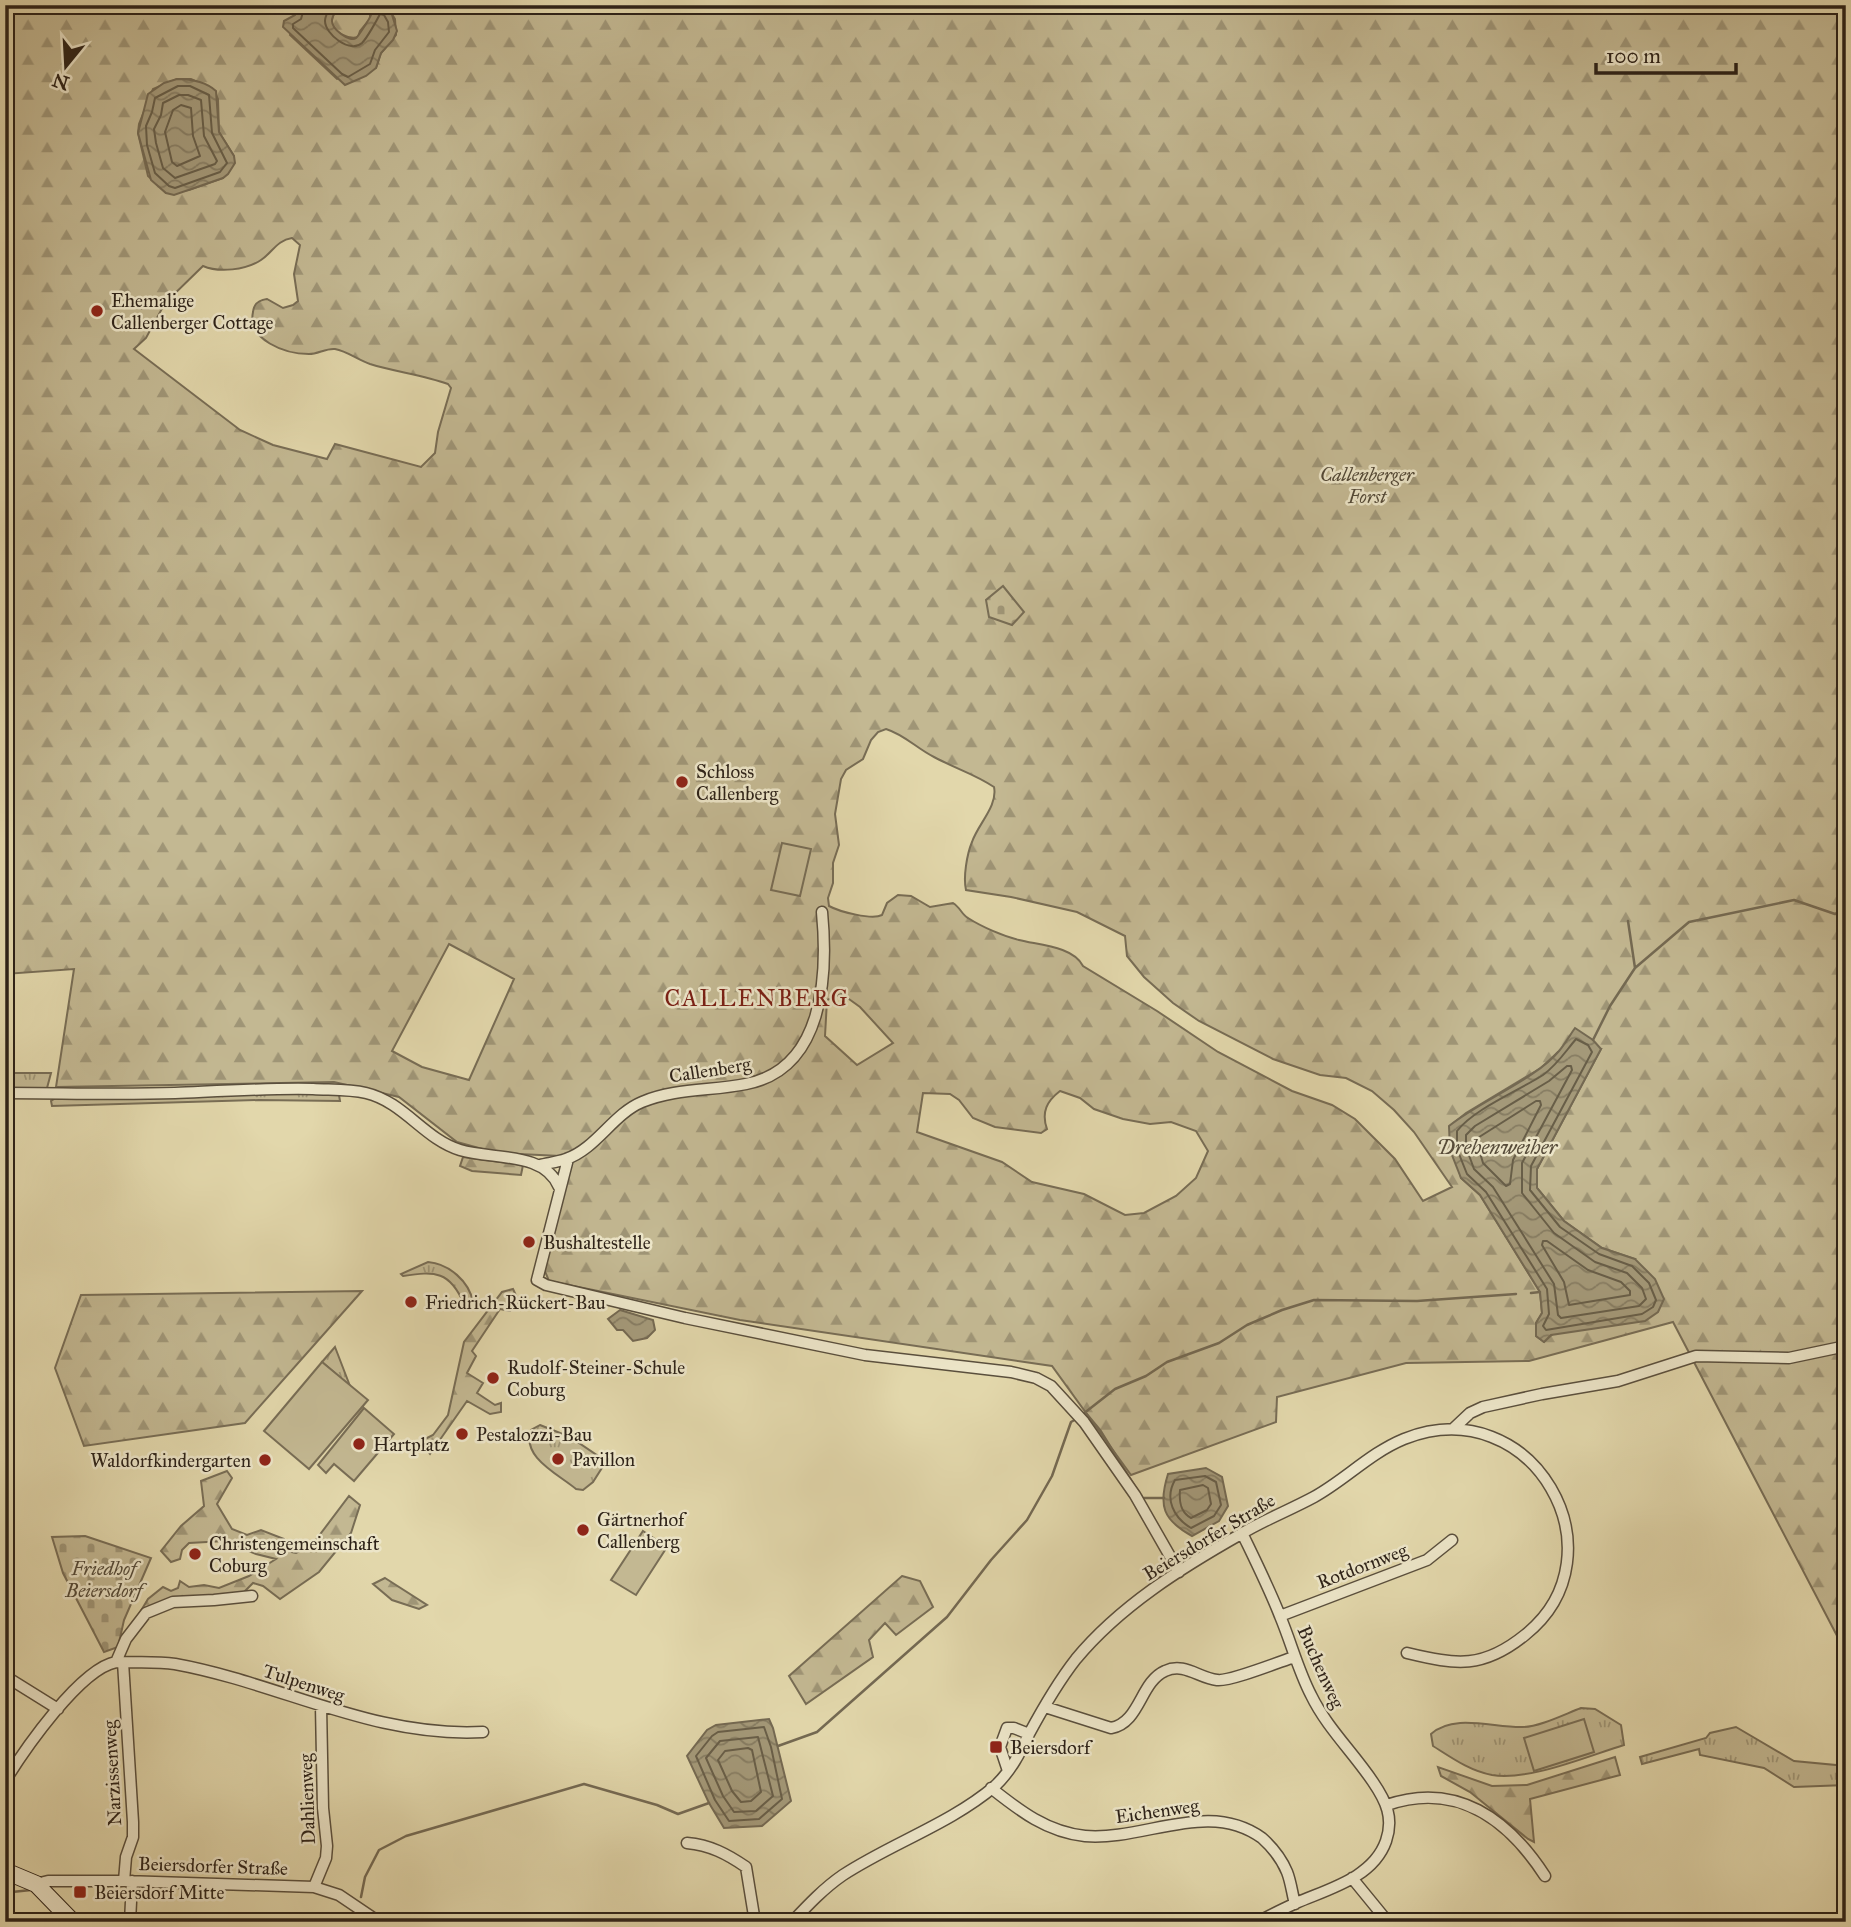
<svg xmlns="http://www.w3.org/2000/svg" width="1851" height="1927" font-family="'IM FELL Great Primer',serif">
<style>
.grass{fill:url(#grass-tufts);stroke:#786d55;stroke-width:2}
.forest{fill:url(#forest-firs);stroke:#786d55;stroke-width:2;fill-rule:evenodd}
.cemetery{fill:url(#cemetery-stones);stroke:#786d55;stroke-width:2}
.pitch{fill:#c3b892;stroke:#786d55;stroke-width:2}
.water{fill:url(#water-waves);stroke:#746952;stroke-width:2}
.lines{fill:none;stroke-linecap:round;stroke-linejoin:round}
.shore{stroke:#685e48;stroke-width:2}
.stream{stroke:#746952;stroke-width:2.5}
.street-casing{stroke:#5a4f3d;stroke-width:13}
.secondary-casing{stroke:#2d2218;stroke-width:18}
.street{stroke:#ece5c8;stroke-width:10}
.secondary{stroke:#ece5c8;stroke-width:16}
.poi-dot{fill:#8f2418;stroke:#ece5c8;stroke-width:2.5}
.labels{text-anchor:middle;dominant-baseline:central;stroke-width:5;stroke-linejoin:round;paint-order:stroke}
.poi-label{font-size:19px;fill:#2d2218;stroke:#ece5c8;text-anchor:start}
.park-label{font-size:19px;font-style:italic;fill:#524836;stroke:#ece5c8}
.street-label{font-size:19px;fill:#2d2218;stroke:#ece5c8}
.water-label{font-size:21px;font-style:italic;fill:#574c3a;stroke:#ece5c8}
.quarter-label{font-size:23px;letter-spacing:2px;fill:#7a1f14;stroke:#ece5c8}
</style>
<defs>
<pattern id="grass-tufts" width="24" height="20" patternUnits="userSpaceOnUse" patternTransform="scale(1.75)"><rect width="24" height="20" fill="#c3b892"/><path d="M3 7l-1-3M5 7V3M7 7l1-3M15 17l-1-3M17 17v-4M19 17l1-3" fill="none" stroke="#9f9576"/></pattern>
<pattern id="forest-firs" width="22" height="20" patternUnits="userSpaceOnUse" patternTransform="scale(1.75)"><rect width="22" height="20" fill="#c3b892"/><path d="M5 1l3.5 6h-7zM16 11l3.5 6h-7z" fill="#9f9576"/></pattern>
<pattern id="cemetery-stones" width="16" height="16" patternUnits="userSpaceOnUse" patternTransform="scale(1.75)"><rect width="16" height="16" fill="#c3b892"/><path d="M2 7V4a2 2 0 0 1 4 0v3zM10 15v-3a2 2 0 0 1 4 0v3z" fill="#9f9576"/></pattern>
<pattern id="water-waves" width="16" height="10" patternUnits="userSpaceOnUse" patternTransform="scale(1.75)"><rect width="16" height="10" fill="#a49979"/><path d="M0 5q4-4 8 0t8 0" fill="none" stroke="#867c62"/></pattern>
</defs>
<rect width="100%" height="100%" fill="#e2d7ab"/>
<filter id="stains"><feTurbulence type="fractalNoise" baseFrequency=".00286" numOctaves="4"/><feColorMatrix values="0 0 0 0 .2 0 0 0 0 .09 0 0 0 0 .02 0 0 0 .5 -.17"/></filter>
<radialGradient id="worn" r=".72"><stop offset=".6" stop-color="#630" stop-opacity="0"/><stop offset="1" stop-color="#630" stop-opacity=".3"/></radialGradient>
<path class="grass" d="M5 1073H51L47 1088 5 1089Z
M298 1093 339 1095 340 1101 259 1100 52 1106 51 1101 57 1097 77 1099Z
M428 1262C449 1264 469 1281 473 1302L464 1304C450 1271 435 1271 403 1276L401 1274Z
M335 1347 350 1386 322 1362Z
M540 1425 570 1437 604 1460 605 1463 593 1482 583 1490 576 1489C558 1474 521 1457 531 1430Z
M1581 1708 1595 1709 1621 1725 1624 1745C1588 1756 1530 1781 1492 1775 1470 1771 1452 1758 1433 1746L1431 1734C1454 1713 1494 1728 1523 1727 1539 1727 1565 1714 1581 1708Z
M1736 1727 1794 1761 1846 1766V1785L1794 1787 1764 1768 1700 1755 1699 1749 1642 1764 1640 1757 1706 1738 1710 1733Z"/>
<path class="forest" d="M5 5H299L290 35 337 79 376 68 381 53 396 35 395 19 390 11 389 5H1846V1653L1673 1322 1529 1361 1406 1363 1277 1397 1276 1422 1131 1475 1052 1366 740 1320 549 1281 544 1269 563 1183 560 1156 497 1153 457 1142 399 1097 334 1082 56 1087 74 969 5 974ZM177 79H191L213 89 218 99 219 132 234 156 223 178 189 190 166 193 148 176 138 133 139 124 153 89ZM292 238 300 245 294 274 298 301 293 305 283 308 267 299C259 300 254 303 253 312 247 340 285 354 309 354 318 354 326 348 335 349 347 351 358 360 370 364 396 372 423 375 448 384L451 388 438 432 435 453 421 467 335 444 327 459 273 445 240 430 134 349 146 338 165 303 203 266C219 273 246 270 261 260 272 253 277 240 292 238ZM886 729C905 735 916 748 934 757 954 768 975 774 994 787 998 806 978 824 972 842 967 854 963 877 966 890L1011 897 1077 912 1125 936 1127 956 1144 977 1173 1003 1199 1021 1273 1059 1320 1075 1346 1078 1372 1091 1394 1110 1414 1132 1452 1187 1423 1201 1395 1159 1355 1119 1332 1105 1292 1091 1218 1052 1157 1011 1083 966C1073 946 1038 945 1019 940 1003 936 982 927 968 918 962 915 960 907 953 903L930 907 911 896 898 895 887 903 882 915C872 920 840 912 829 906L828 898 833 883V863L839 845 835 814 841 779 846 770 863 759 871 740 878 732ZM449 944 514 979 469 1080 422 1067 392 1051ZM842 994 860 1007 893 1043 857 1065 825 1036 827 1000ZM1601 1049 1537 1169V1188L1564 1221 1602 1248 1635 1259 1544 1342 1536 1336V1323L1542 1313 1540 1292 1480 1195 1461 1178 1450 1126 1466 1113 1541 1068 1558 1052ZM1060 1091 1080 1098 1094 1109 1123 1119 1150 1124 1171 1122 1196 1131 1208 1151 1196 1178 1176 1196 1144 1213 1125 1215 1084 1194 1032 1182 1002 1162 917 1132 923 1093 950 1094 959 1100 973 1118 995 1127 1041 1133 1047 1129C1041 1112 1047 1101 1060 1091Z
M338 5H359L370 11V19L360 31 358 37C350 40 334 33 332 23 331 17 336 11 338 5Z
M463 1157 523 1165 521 1175 472 1171 460 1166Z
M513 1289 519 1302 510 1311 500 1309 472 1351 476 1356 467 1373 483 1383 477 1393 495 1405 501 1403V1412L490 1414 467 1401 430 1454 423 1446 425 1439 433 1435 448 1415 464 1342 502 1292Z
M362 1291 245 1423 84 1446 55 1368 81 1295Z
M227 1471 232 1478 217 1504 232 1529 247 1535 261 1530 284 1539 286 1551 296 1553 312 1545 349 1496 360 1505 351 1533 319 1572 280 1599 263 1586 253 1583 243 1593 139 1614 148 1599 163 1587 171 1591 178 1588 180 1581 189 1587 204 1585 219 1588 249 1576 276 1559 256 1554 225 1541 189 1543 182 1550 180 1559 171 1562 161 1551 181 1526 204 1506 201 1481Z
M902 1576 920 1581 933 1607 896 1635 885 1623 869 1640 873 1657 806 1704 789 1676Z
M385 1578 427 1605 419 1609 392 1600 373 1584Z
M1615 1757 1620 1775 1530 1799 1534 1842 1528 1839 1470 1792 1441 1776 1438 1767 1492 1786 1527 1785Z"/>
<path class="cemetery" d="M1003 586 1024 612 1012 625 989 617 986 600Z
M85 1536 151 1558 124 1620 118 1647 104 1652 63 1573 52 1537Z"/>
<path class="pitch" d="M782 843 811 849 800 896 771 890Z
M322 1362 368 1400 309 1469 264 1431Z
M364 1408 394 1434 354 1481 334 1464 326 1473 318 1465Z
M643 1531 667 1547 636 1595 611 1580Z
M1584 1719 1594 1752 1534 1771 1524 1738Z"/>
<path class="water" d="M299 5H338C337 9 332 16 332 20 331 29 350 43 356 38 358 37 370 18 371 15L367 8 359 5H389L397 31 393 40 381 53 376 68 366 76 345 85 283 27 284 21 295 15Z
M177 79C191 79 205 81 216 91L219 132 234 156 235 163 228 174 223 178 174 195 166 193 151 180 138 133 148 94 164 83Z
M1575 1028 1593 1040 1601 1049 1537 1169V1188L1564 1221 1602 1248 1635 1259 1655 1279 1664 1299 1658 1312 1645 1321 1551 1335 1544 1342 1536 1336V1323L1542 1313 1540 1292 1480 1195 1461 1178 1450 1150 1449 1126C1480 1101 1536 1079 1559 1051 1565 1044 1570 1035 1575 1028Z
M620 1310 653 1320 655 1330 647 1338 633 1341 623 1330H617L608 1319Z
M1206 1468 1222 1477 1228 1506 1219 1521 1192 1536C1163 1520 1158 1506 1168 1474Z
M769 1719 773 1728 791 1801 762 1826 724 1828 709 1803 687 1756 707 1730 716 1725Z"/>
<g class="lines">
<path class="shore" d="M305 5 301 19 293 24V28L342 74 348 77 370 64 375 50 389 32 388 22 384 15 380 14C377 20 367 38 362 43 350 54 325 34 325 21 325 15 329 11 331 5
M178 86H190L209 95 212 133 227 163 220 172 175 188 169 186 155 173 147 145 146 126 152 112 155 98Z
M179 95H188L201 100 204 136 217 161 215 164 175 178 163 168 156 143 154 129 161 115 163 103Z
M181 105 191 108 193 136 200 156 177 166 172 162 165 132 173 110Z
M1576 1039 1588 1045 1592 1052 1531 1166 1530 1190 1560 1227 1599 1254 1632 1266 1649 1283 1656 1300 1653 1307 1642 1314 1546 1330 1543 1326 1549 1314 1547 1289 1486 1192 1467 1174 1457 1149V1131C1474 1109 1518 1091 1543 1075 1557 1065 1565 1052 1576 1039Z
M1567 1066H1571L1572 1070 1522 1163V1193L1554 1233 1595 1262 1627 1273 1642 1288 1646 1299 1639 1306 1561 1318 1558 1315 1554 1284 1493 1187 1474 1169 1466 1147V1135L1475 1126 1549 1081Z
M1536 1101H1540L1541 1105 1513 1160 1510 1184 1506 1186 1483 1163 1476 1139Z
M1543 1241H1547L1588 1270 1621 1282 1630 1291V1295L1569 1305 1564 1282 1542 1245Z
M1205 1476 1216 1482 1221 1505 1214 1516 1191 1528C1174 1518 1164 1499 1175 1480Z
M1203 1485 1208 1488 1211 1504 1207 1510 1191 1518C1180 1512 1179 1501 1180 1490Z
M764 1727 771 1747 782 1799 759 1819 729 1821 715 1800 696 1756 712 1736 718 1732Z
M758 1737 773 1796 756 1811 734 1812 723 1796 706 1758 720 1741Z
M748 1748 752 1750 761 1792 751 1801 741 1802 732 1791 718 1760 725 1751Z"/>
<path class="stream" d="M1628 921 1635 968
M1593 1040 1610 1006 1635 968 1689 922 1794 900 1835 914 1846 909
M1531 1293 1540 1292
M1085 1412 1100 1430 1137 1490
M1083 1414 1115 1389 1146 1376 1167 1362 1219 1343 1247 1325 1282 1310 1314 1300 1417 1301 1516 1294
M1141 1495 1142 1498H1164
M778 1746 817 1732 947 1617 991 1560 1027 1520 1052 1476 1071 1422 1078 1418
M5 1896 12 1892 31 1890
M361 1897 365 1877 379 1850 406 1836 584 1784 657 1805 678 1814 709 1803"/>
<g class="street-casing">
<path id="street" d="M5 1093C62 1093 118 1095 175 1093 221 1091 267 1088 313 1089 331 1090 349 1089 366 1093 404 1102 424 1139 460 1150 493 1160 544 1151 559 1187
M568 1159 537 1280 546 1285 685 1318 865 1355 1011 1372 1036 1378 1051 1386 1084 1422 1135 1495 1179 1572
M540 1165C548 1163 558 1162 566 1159 596 1149 613 1114 642 1102 675 1088 712 1091 746 1084 824 1069 828 975 822 912
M1453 1429 1470 1413 1483 1407 1542 1394 1618 1381 1696 1356 1789 1358 1846 1346
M1242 1533C1255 1560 1269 1588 1280 1616 1291 1642 1298 1670 1311 1695 1327 1728 1353 1752 1373 1782 1386 1801 1394 1818 1386 1841 1373 1878 1328 1889 1296 1903 1283 1909 1270 1915 1258 1922
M1280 1616 1427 1560 1452 1540
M116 1662C135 1663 155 1661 175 1664 280 1683 373 1738 483 1732
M123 1662 133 1822V1837L126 1857 124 1881
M5 1676 58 1709
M1045 1707 1111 1728C1140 1723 1140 1682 1165 1671 1184 1662 1199 1678 1217 1680 1229 1682 1279 1662 1294 1657
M1008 1771 1000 1747 1007 1728H1014L1029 1734
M5 1781C25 1749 80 1669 116 1662L126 1639 146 1613 173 1602 214 1600 252 1596
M991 1788C1020 1811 1047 1832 1085 1836 1145 1841 1208 1799 1262 1838 1272 1847 1282 1860 1287 1872 1291 1882 1292 1893 1295 1904
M1387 1805C1456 1781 1508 1819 1545 1876
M687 1843C710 1845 727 1854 746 1867L755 1922
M1352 1878 1388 1922
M36 1884 48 1881H124L314 1887 339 1895 379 1922
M314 1887 326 1858 327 1846 323 1808 321 1706
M130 1922 132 1881
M792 1922C808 1905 824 1888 843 1875 892 1843 950 1824 995 1786 1011 1771 1020 1753 1029 1734 1043 1708 1058 1682 1076 1659 1120 1606 1181 1568 1241 1534 1264 1520 1290 1510 1314 1497 1345 1480 1370 1453 1404 1439 1533 1388 1626 1555 1525 1635 1483 1669 1457 1665 1407 1653
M1451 1922 1452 1920"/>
</g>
<g class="secondary-casing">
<path id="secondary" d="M5 1871 36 1884 73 1922"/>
</g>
<use href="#street" class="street"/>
<use href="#secondary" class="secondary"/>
</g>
<g class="poi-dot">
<circle cx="97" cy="311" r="7"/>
<circle cx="682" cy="782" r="7"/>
<circle cx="529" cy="1242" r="7"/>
<circle cx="411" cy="1302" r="7"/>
<circle cx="493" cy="1378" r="7"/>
<circle cx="462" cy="1434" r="7"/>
<circle cx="359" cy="1444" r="7"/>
<circle cx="558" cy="1459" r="7"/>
<circle cx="265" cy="1460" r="7"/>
<circle cx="583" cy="1530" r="7"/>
<circle cx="195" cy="1554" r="7"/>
<rect x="989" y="1740" width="14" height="14" rx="3.5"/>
<rect x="73" y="1885" width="14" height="14" rx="3.5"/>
</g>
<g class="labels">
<g class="poi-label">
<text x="111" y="300">Ehemalige<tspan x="111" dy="22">Callenberger Cottage</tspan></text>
<text x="696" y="771">Schloss<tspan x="696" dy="22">Callenberg</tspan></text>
<text x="543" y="1242">Bushaltestelle</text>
<text x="425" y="1302">Friedrich-Rückert-Bau</text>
<text x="507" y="1367">Rudolf-Steiner-Schule<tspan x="507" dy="22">Coburg</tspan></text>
<text x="476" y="1434">Pestalozzi-Bau</text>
<text x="373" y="1444">Hartplatz</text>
<text x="572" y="1459">Pavillon</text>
<text x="251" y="1460" text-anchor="end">Waldorfkindergarten</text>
<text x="597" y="1519">Gärtnerhof<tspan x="597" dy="22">Callenberg</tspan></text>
<text x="209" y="1543">Christengemeinschaft<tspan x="209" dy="22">Coburg</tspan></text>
<text x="1010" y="1747">Beiersdorf</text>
<text x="94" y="1892">Beiersdorf Mitte</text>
</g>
<g class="park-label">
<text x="1367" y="474">Callenberger<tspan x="1367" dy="22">Forst</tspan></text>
<text x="104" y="1568">Friedhof<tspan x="104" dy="22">Beiersdorf</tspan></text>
</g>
<g class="street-label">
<text transform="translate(710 1070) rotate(-9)">Callenberg</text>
<text transform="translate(1209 1537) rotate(-31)">Beiersdorfer Straße</text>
<text transform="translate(1362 1566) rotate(-21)">Rotdornweg</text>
<text transform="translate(1321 1667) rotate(66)">Buchenweg</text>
<text transform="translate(304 1683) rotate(18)">Tulpenweg</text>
<text transform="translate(112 1773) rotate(-93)">Narzissenweg</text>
<text transform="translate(307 1799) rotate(-92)">Dahlienweg</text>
<text transform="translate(1157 1811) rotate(-8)">Eichenweg</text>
<text transform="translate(213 1866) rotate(2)">Beiersdorfer Straße</text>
</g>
<g class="water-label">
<text x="1497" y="1147">Drehenweiher</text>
</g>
<g class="quarter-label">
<text x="757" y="998">CALLENBERG</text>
</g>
</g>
<rect width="1851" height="1927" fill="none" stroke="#e2d7ab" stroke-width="28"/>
<rect x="7" y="7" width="1837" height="1913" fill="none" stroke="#2d2218" stroke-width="3.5"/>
<rect x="14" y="14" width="1823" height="1899" fill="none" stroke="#2d2218" stroke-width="2"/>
<g transform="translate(66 66) rotate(198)" stroke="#ece5c8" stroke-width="5" paint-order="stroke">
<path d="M0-5L12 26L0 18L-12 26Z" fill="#2d2218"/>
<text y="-10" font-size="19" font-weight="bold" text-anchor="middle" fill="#2d2218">N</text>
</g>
<path d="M1596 63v10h140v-10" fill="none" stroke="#2d2218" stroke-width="3.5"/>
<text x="1606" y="63" font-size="21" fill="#2d2218" stroke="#ece5c8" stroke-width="5" paint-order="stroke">100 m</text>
<rect width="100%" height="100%" filter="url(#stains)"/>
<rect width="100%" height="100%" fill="url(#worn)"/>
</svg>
